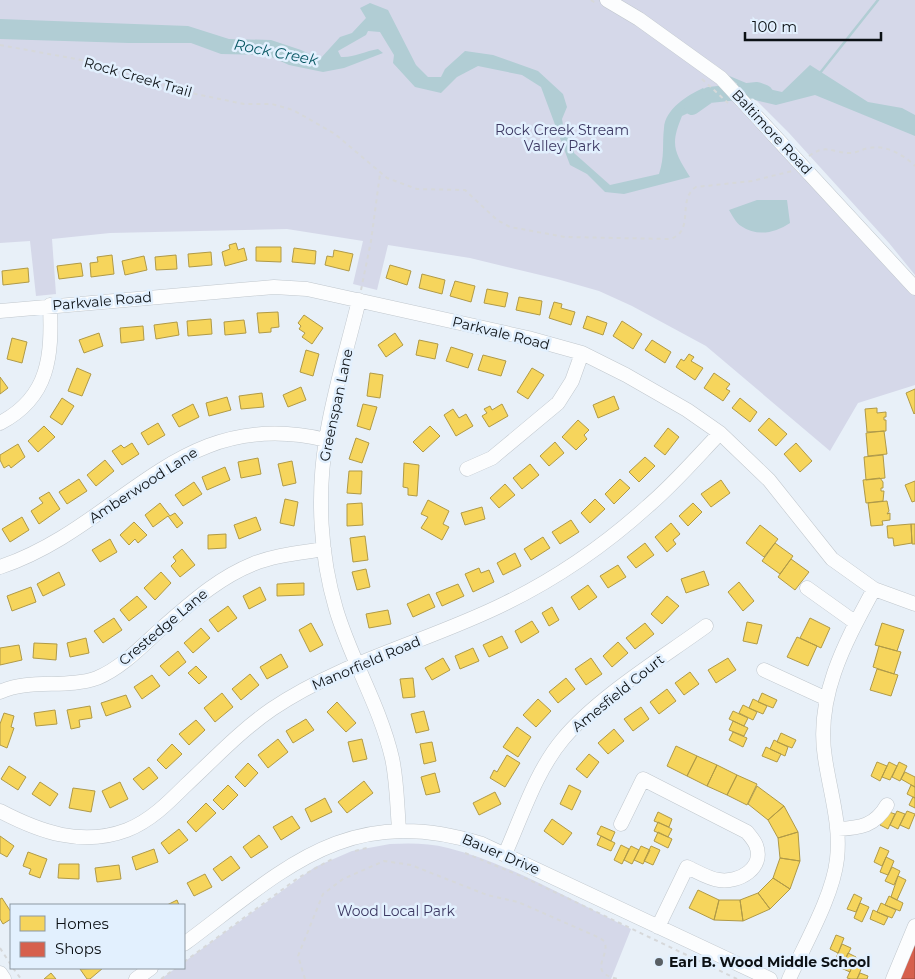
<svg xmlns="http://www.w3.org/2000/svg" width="915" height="979" font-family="Montserrat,sans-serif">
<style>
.green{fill:#d5d8e9}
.water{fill:#b1cdd4}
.homes{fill:#f6d55c;stroke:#b09a47}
.shops{fill:#d6604d;stroke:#99483c}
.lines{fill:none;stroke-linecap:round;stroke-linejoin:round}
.stream{stroke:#b1cdd4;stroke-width:2.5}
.river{stroke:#b1cdd4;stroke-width:16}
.minor-casing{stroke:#c0c7cd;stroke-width:15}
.path{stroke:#d6d8da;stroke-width:2;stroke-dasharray:4 4;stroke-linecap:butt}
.minor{stroke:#fcfdfe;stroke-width:14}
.poi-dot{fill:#595f64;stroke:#e2f0fe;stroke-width:2}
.labels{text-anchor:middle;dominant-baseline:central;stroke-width:5;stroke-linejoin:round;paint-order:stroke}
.street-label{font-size:14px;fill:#0c1115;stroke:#e2f0fe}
.park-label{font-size:14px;fill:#3d3963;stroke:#e2f0fe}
.poi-label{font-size:14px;font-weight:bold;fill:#0c1115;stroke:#e2f0fe;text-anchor:start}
.water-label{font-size:15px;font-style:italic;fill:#085864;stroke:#e2f0fe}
</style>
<rect width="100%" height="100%" fill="#e8f0f8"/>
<path class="green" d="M0 0H606L733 93 915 294V385L858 403 830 451 706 346 632 306 599 291 557 279 470 258 388 245 377 290 353 284 363 241 287 229 110 233 52 239 56 294 36 296 30 241 0 243Z
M619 0H915V275L889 243 789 133 756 100 717 66Z
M390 844C410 843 429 843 448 848 509 863 574 902 631 929L611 979H161L176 968H184V962L315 867 352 851Z"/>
<path class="water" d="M370 3 388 10 416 65 428 77H441L445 69 465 51 493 55 538 71 563 94 567 107 562 119 564 130 574 141V153L610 185 659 174C665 156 662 145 664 128 665 109 688 95 703 88L715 100 682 116C670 145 674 151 690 177L624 194 605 192 587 174 570 165 541 87 522 75 478 66 457 77 441 93 415 87 393 63 394 55 380 32 368 31 366 35 338 51 341 57C353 58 365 51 378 49L383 53 344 68 323 72 289 65 267 55 221 54 191 43H129L0 39V19L188 26 229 39 271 40 301 50 320 59 340 37 352 33 366 18 360 8Z
M810 65 868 102 902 108 915 115V136L815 95 776 105 755 100 727 75 751 85 782 92Z
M757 200H787L790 223C775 233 757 237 741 226 736 223 732 215 729 210Z"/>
<path class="homes" d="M236 243 238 250 244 248 247 260 225 266 222 252 230 249 229 245Z
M256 247H281V262L256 261Z
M294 248 316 251 315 264 292 262Z
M334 250 353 254 349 271 325 265 327 256 333 257Z
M211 252 212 265 189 267 188 254Z
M112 255 114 274 91 277 90 263 98 262 97 257Z
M176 255 177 269 156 270 155 257Z
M144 256 147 270 125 275 122 261Z
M81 263 83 276 59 279 57 266Z
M390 265 411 271 407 285 386 278Z
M28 268 29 282 3 285 2 271Z
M422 274 445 280 442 294 419 288Z
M455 281 475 286 471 302 450 296Z
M487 289 508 293 505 307 484 303Z
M519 297 542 301 540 315 516 310Z
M554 302 562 304 561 308 575 312 571 325 549 318Z
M278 312 279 327 271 328V332L259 333 257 313Z
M304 315 323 328 312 344 302 337 305 333 299 329 301 326 298 323Z
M587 316 607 323 603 335 583 328Z
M211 319 212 334 188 336 187 321Z
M244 320 246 333 225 335 224 322Z
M622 321 642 334 633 349 613 336Z
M177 322 179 335 156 339 154 325Z
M143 326 144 340 121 343 120 328Z
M99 333 103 346 84 353 79 340Z
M395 333 403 345 386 357 378 345Z
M12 338 27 342 22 363 7 359Z
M419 340 438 344 435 359 416 355Z
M652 340 671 352 665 363 645 350Z
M451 347 473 354 468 368 446 361Z
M306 350 319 354 313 376 300 372Z
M689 354 694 357 691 361 703 368 695 380 676 367 681 359 684 361Z
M483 355 506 361 501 376 478 370Z
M77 368 91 374 82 396 68 391Z
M532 368 544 375 528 399 517 392Z
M370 373 383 375 380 398 367 396Z
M714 373 730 384 726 389 730 391 723 401 704 388Z
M0 377 8 388 0 394Z
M301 387 306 400 288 407 283 395Z
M915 389V413L914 414 906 393Z
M262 393 264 407 241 409 239 396Z
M614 396 619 409 598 418 593 405Z
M227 397 231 410 209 416 206 403Z
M62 398 74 406 62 425 50 417Z
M740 398 757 412 750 422 732 408Z
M193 404 199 417 179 427 172 415Z
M363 404 377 407 370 430 357 426Z
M502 404 508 416 489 427 482 416 487 413 484 409 490 406 492 410Z
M877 408V413L886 412V417H884V420H886V431L867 432 865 409Z
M453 409 459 418 466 414 473 426 456 436 444 415Z
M769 418 787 434 776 446 758 430Z
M578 420 589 430 584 435 587 439 576 450 562 437Z
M158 423 165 435 148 445 141 433Z
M44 426 55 437 38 452 28 441Z
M430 426 440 436 423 452 413 442Z
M668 428 679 437 665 455 654 446Z
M884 431 887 454 868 456 866 433Z
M356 438 369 443 362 463 349 459Z
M555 442 564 453 549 466 540 456Z
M132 443 139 454 122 465 112 451 121 445 124 448Z
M796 443 812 461 800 472 784 454Z
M18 444 25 457 11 468 9 465 4 468 0 460V455Z
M883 455 885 478 866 480 864 457Z
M645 457 655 466 639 482 629 472Z
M258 458 261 474 241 478 238 462Z
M105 460 114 471 96 486 87 475Z
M292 461 296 483 283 486 278 464Z
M404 463 419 465 417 496 408 495V488L403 487Z
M530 464 539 475 522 489 513 478Z
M225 467 230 480 207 490 202 477Z
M349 471H362L361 494 347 493Z
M880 478 883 482V488H881V491H884L883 501 866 503 863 480Z
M79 479 87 491 67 504 59 492Z
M620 479 630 488 614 504 605 494Z
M721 480 730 493 711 507 701 494Z
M915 481V501L912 502 905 485Z
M194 482 202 494 183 506 175 495Z
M505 484 515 495 499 508 490 498Z
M49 492 60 509 39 524 31 511 43 503 39 498Z
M285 499 298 502 294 526 280 523Z
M595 499 605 509 590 523 581 513Z
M428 500 449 511 443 524 449 527 442 540 421 528 428 517 421 514Z
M887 501 889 511 887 514 890 513V520L882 521 883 525 871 526 868 503Z
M160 503 170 516 175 513 183 523 177 528 168 516 153 527 145 515Z
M362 503 363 525 347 526V504Z
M693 503 702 512 688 526 679 516Z
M482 507 485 519 465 525 461 513Z
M22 517 29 530 10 542 2 529Z
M256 517 261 530 239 539 234 525Z
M571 520 579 532 560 544 552 532Z
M134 522 147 535 138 543 135 539 129 545 120 535Z
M671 523 680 534 673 540 676 544 667 552 655 537Z
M911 524H915V544H912Z
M911 524 912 543 894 546 893 538H888L887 526Z
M760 525 778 539 764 557 746 543Z
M226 534V548L208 549V535Z
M365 536 368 560 353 562 350 538Z
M543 537 550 548 531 560 524 549Z
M110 539 117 552 100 562 92 550Z
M645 543 654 555 636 568 627 557Z
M775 543 793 556 780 574 762 561Z
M182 549 195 565 180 577 171 566 176 561 173 557Z
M515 553 521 566 503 575 497 563Z
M791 559 809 572 795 590 778 577Z
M618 565 626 577 608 588 600 576Z
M479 568 481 573 489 570 494 582 473 592 465 574Z
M366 569 370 587 357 590 352 572Z
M704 571 709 585 686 593 681 579Z
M59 572 65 585 43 596 37 584Z
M161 572 171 583 155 600 144 588Z
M739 582 754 601 743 611 728 592Z
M304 583V595L277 596V584Z
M458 584 464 596 442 606 436 593Z
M588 585 597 597 579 610 571 597Z
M31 587 36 602 12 611 7 596Z
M260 587 266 600 249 609 243 596Z
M429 594 435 607 413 617 407 604Z
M137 596 147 607 129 621 120 610Z
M667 596 679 606 662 624 651 614Z
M228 606 237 618 218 632 209 620Z
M552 607 559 620 549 626 542 613Z
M388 610 391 624 369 628 366 614Z
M114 618 122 630 103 643 94 631Z
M810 618 830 628 821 648 800 638Z
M532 621 539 632 521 643 515 631Z
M747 622 762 625 757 644 743 641Z
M311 623 323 645 310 652 299 630Z
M645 623 654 634 635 649 626 638Z
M882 623 904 630 897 651 875 645Z
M201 628 210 638 193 653 184 643Z
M502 636 508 648 489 657 483 645Z
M797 637 817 646 808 666 787 657Z
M86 638 89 653 70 657 67 643Z
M618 642 628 653 612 667 603 656Z
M34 643 57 644 56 660 33 658Z
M19 645 22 660 0 665V648Z
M879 646 901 652 894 674 873 667Z
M473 648 479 661 460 669 455 656Z
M178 651 186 662 169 676 160 666Z
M281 654 288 667 267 679 260 667Z
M443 658 450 670 432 680 425 668Z
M591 658 602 674 586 685 575 669Z
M728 658 736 670 716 683 708 670Z
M196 666 207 677 199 684 188 673Z
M877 669 898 675 891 696 870 690Z
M690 672 699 684 684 695 675 683Z
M250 674 259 685 241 700 232 689Z
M152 675 160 686 142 699 134 687Z
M413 678 415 697 403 698 400 679Z
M566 678 575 689 558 703 549 692Z
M667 689 676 701 659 714 650 702Z
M222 693 233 707 215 722 204 708Z
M762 693 777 700 773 708 758 702Z
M126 695 131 707 106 716 101 703Z
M538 699 551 711 536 727 523 715Z
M753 699 767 706 763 714 749 708Z
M337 702 356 723 346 732 327 712Z
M743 705 757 712 753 720 739 713Z
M90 706 92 718 79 720 80 727 71 729 67 710Z
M641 707 649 719 633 731 624 719Z
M55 710 57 724 36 726 34 713Z
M424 711 429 730 416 733 411 714Z
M733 711 748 718 744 726 729 719Z
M4 713 14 716 11 727 14 728 7 748 0 745V724Z
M306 719 314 730 293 743 286 731Z
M196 720 205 730 189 745 179 734Z
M733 721 748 728 744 736 729 730Z
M517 727 531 737 518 757 503 747Z
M614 729 624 741 608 754 598 743Z
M733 732 747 738 743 747 729 740Z
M781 733 796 740 792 748 777 742Z
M278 739 288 752 268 768 258 755Z
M362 739 367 759 353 762 348 742Z
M774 740 788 747 785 756 770 749Z
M432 742 436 761 424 764 420 744Z
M172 744 182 754 166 769 157 760Z
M676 746 697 756 687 776 667 766Z
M766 747 781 754 777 762 762 756Z
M589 754 599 762 587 778 576 769Z
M507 755 520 763 505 787 490 778 494 770 497 772Z
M697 756 717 765 707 786 687 776Z
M877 762 887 766 880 781 871 776Z
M889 762 897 766 890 780 882 777Z
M899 762 907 766 900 781 892 777Z
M248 763 258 773 245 787 235 777Z
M717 765 737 775 727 795 707 786Z
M9 766 26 777 18 790 1 779Z
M149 767 158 778 143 790 133 779Z
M905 772 915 777V787L901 779Z
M435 773 440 792 426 795 421 777Z
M737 775 757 784 747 805 727 795Z
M364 781 373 793 347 813 338 802Z
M40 782 58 794 50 806 32 794Z
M120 782 128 799 110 808 102 791Z
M228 785 238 795 223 810 213 800Z
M569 785 581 791 572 810 560 804Z
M911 785 915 787V798L907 794Z
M757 786 784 806 768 820 748 804Z
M73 788 95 791 91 812 69 808Z
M495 792 501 804 479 815 473 803Z
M913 797 915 798V808L909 805Z
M325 798 332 812 311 822 305 809Z
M206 803 216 813 196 832 187 822Z
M784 806 798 832 778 838 768 820Z
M886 811 895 814 888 829 880 825Z
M897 811 905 814 898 829 890 825Z
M907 811 915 814 909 829 900 825Z
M658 812 672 819 669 827 654 821Z
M292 816 300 828 281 840 273 827Z
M552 819 572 833 563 845 544 831Z
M658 822 672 829 668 837 654 831Z
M601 826 615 832 611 841 597 834Z
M179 829 188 840 169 854 161 843Z
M658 832 672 839 668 848 654 841Z
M798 832 800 861 780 858 778 838Z
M259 835 268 847 251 858 243 847Z
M0 836 14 846 7 857 0 853Z
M601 836 615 843 611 851 597 845Z
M621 845 629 849 622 864 614 860Z
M631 846 639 850 632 864 624 860Z
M641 846 650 850 643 864 634 860Z
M651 846 660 850 653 865 644 861Z
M880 847 889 851 882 866 874 862Z
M154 849 158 862 136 870 132 857Z
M28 852 47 859 40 878 29 874 31 869 23 866Z
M231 856 240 868 222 881 213 869Z
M886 857 894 861 888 875 880 872Z
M780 858 800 861 790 889 773 878Z
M59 864H79V879L58 878Z
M119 865 121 879 97 882 95 868Z
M892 867 900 871 894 885 885 881Z
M205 874 212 887 194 896 187 883Z
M898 876 906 880 897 900 891 897Z
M773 878 790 889 770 909 758 893Z
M698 890 719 900 714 920 689 908Z
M758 893 770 909 743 921 740 900Z
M854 894 862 898 856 912 847 909Z
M889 896 903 903 900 911 885 905Z
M2 898 11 912V919L3 924 0 919V899Z
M177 900 179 905H167Z
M719 900H740L743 921 714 920Z
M860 903 869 907 862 922 854 918Z
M881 903 896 910 892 918 877 912Z
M873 910 888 917 884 925 870 919Z
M836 935 844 938 838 953 830 949Z
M842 944 851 948 844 962 836 958Z
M848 953 856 957 850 972 841 968Z
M854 963 862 967 857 979H851L847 978Z
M103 968 90 979H87L80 969Z
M51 973 56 979H44Z
M860 973 868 976 867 979H857Z"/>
<path class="shops" d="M915 940V979H899Z"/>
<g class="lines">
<path class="stream" d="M820 73 878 0"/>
<path class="river" d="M692 107 709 95 757 90 765 93"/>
<g class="minor-casing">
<path id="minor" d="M607 0 639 19 721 78 915 288
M359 300C348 346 333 393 326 440 317 495 320 555 336 609 351 660 380 706 392 758 397 781 397 805 399 829
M0 311 274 287 307 289 528 338 582 353 626 375 687 410 720 433 769 480 832 559 874 589 915 604
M0 423C50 397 52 355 50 305
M467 469 492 458 558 403 572 381 582 353
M0 567C122 526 179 404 326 440
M807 588 856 623
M764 670 827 699
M0 692C30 678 66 689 97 678 122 668 144 644 163 627 191 603 218 578 253 564 275 555 300 553 324 549
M0 811C40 832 82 847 127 830 150 821 168 803 185 786 213 760 240 731 272 709 343 661 430 641 506 603 557 578 606 544 648 506 674 484 697 457 720 433
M621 824 643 779 747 832C750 836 754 840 756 845 765 868 739 883 719 880 709 879 696 871 687 867L658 927
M838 829C860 828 875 826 887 805
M505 854C522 816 536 771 563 739 598 697 662 658 706 626
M184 944C285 869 347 802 482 844L770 979
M0 973 4 979
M136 979 151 968
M789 979C805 944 833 896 837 859 841 824 830 792 825 758 815 696 846 641 874 589
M893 979 915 926"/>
</g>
<path class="path" d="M591 0 597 4
M0 45 98 63 181 91 244 104H272L293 110 335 134 387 178 417 189 465 190 497 220 510 227 565 237 670 239C696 231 676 200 696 187L752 181 792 171
M702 79 728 103
M809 156C827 143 831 153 850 153 857 153 862 149 869 148 885 144 904 155 915 166
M361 290 371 241 380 174
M355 851 367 848
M465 853 523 877 737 979
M0 948 11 965
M184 962 298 878 334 858
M13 968 21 979
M161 979 176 968
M305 979 298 956 323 894 343 879 384 861 411 865 487 895 518 902 600 938 604 941C612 955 585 972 618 979"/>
<use href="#minor" class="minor"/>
</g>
<circle class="poi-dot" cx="659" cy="962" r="5"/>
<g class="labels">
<g class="street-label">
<text transform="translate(138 77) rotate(16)">Rock Creek Trail</text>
<text transform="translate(772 132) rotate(47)">Baltimore Road</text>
<text transform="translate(102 301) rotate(-5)">Parkvale Road</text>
<text transform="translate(501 333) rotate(14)">Parkvale Road</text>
<text transform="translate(336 405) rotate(-78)">Greenspan Lane</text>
<text transform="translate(143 485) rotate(-33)">Amberwood Lane</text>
<text transform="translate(163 627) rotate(-40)">Crestedge Lane</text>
<text transform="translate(366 663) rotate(-23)">Manorfield Road</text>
<text transform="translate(618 693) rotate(-39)">Amesfield Court</text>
<text transform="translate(501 854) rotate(23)">Bauer Drive</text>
</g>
<g class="park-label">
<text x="562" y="130">Rock Creek Stream<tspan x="562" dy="16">Valley Park</tspan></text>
<text x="396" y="911">Wood Local Park</text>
</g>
<g class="poi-label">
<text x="669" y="962">Earl B. Wood Middle School</text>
</g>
<g class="water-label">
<text transform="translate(276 52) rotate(11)">Rock Creek</text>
</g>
</g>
<rect x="10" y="904" width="175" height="65" fill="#e2f0fe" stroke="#8c97a1"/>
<rect x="20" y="916" width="25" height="15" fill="#f6d55c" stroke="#8c97a1"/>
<text x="55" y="929" font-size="15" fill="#0c1115">Homes</text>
<rect x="20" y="942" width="25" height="15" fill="#d6604d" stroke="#8c97a1"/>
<text x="55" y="954" font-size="15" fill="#0c1115">Shops</text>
<path d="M745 32v8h136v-8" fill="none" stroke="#0c1115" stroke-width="2.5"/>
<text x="752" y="32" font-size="15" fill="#0c1115" stroke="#e2f0fe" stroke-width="4" paint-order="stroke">100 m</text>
</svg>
